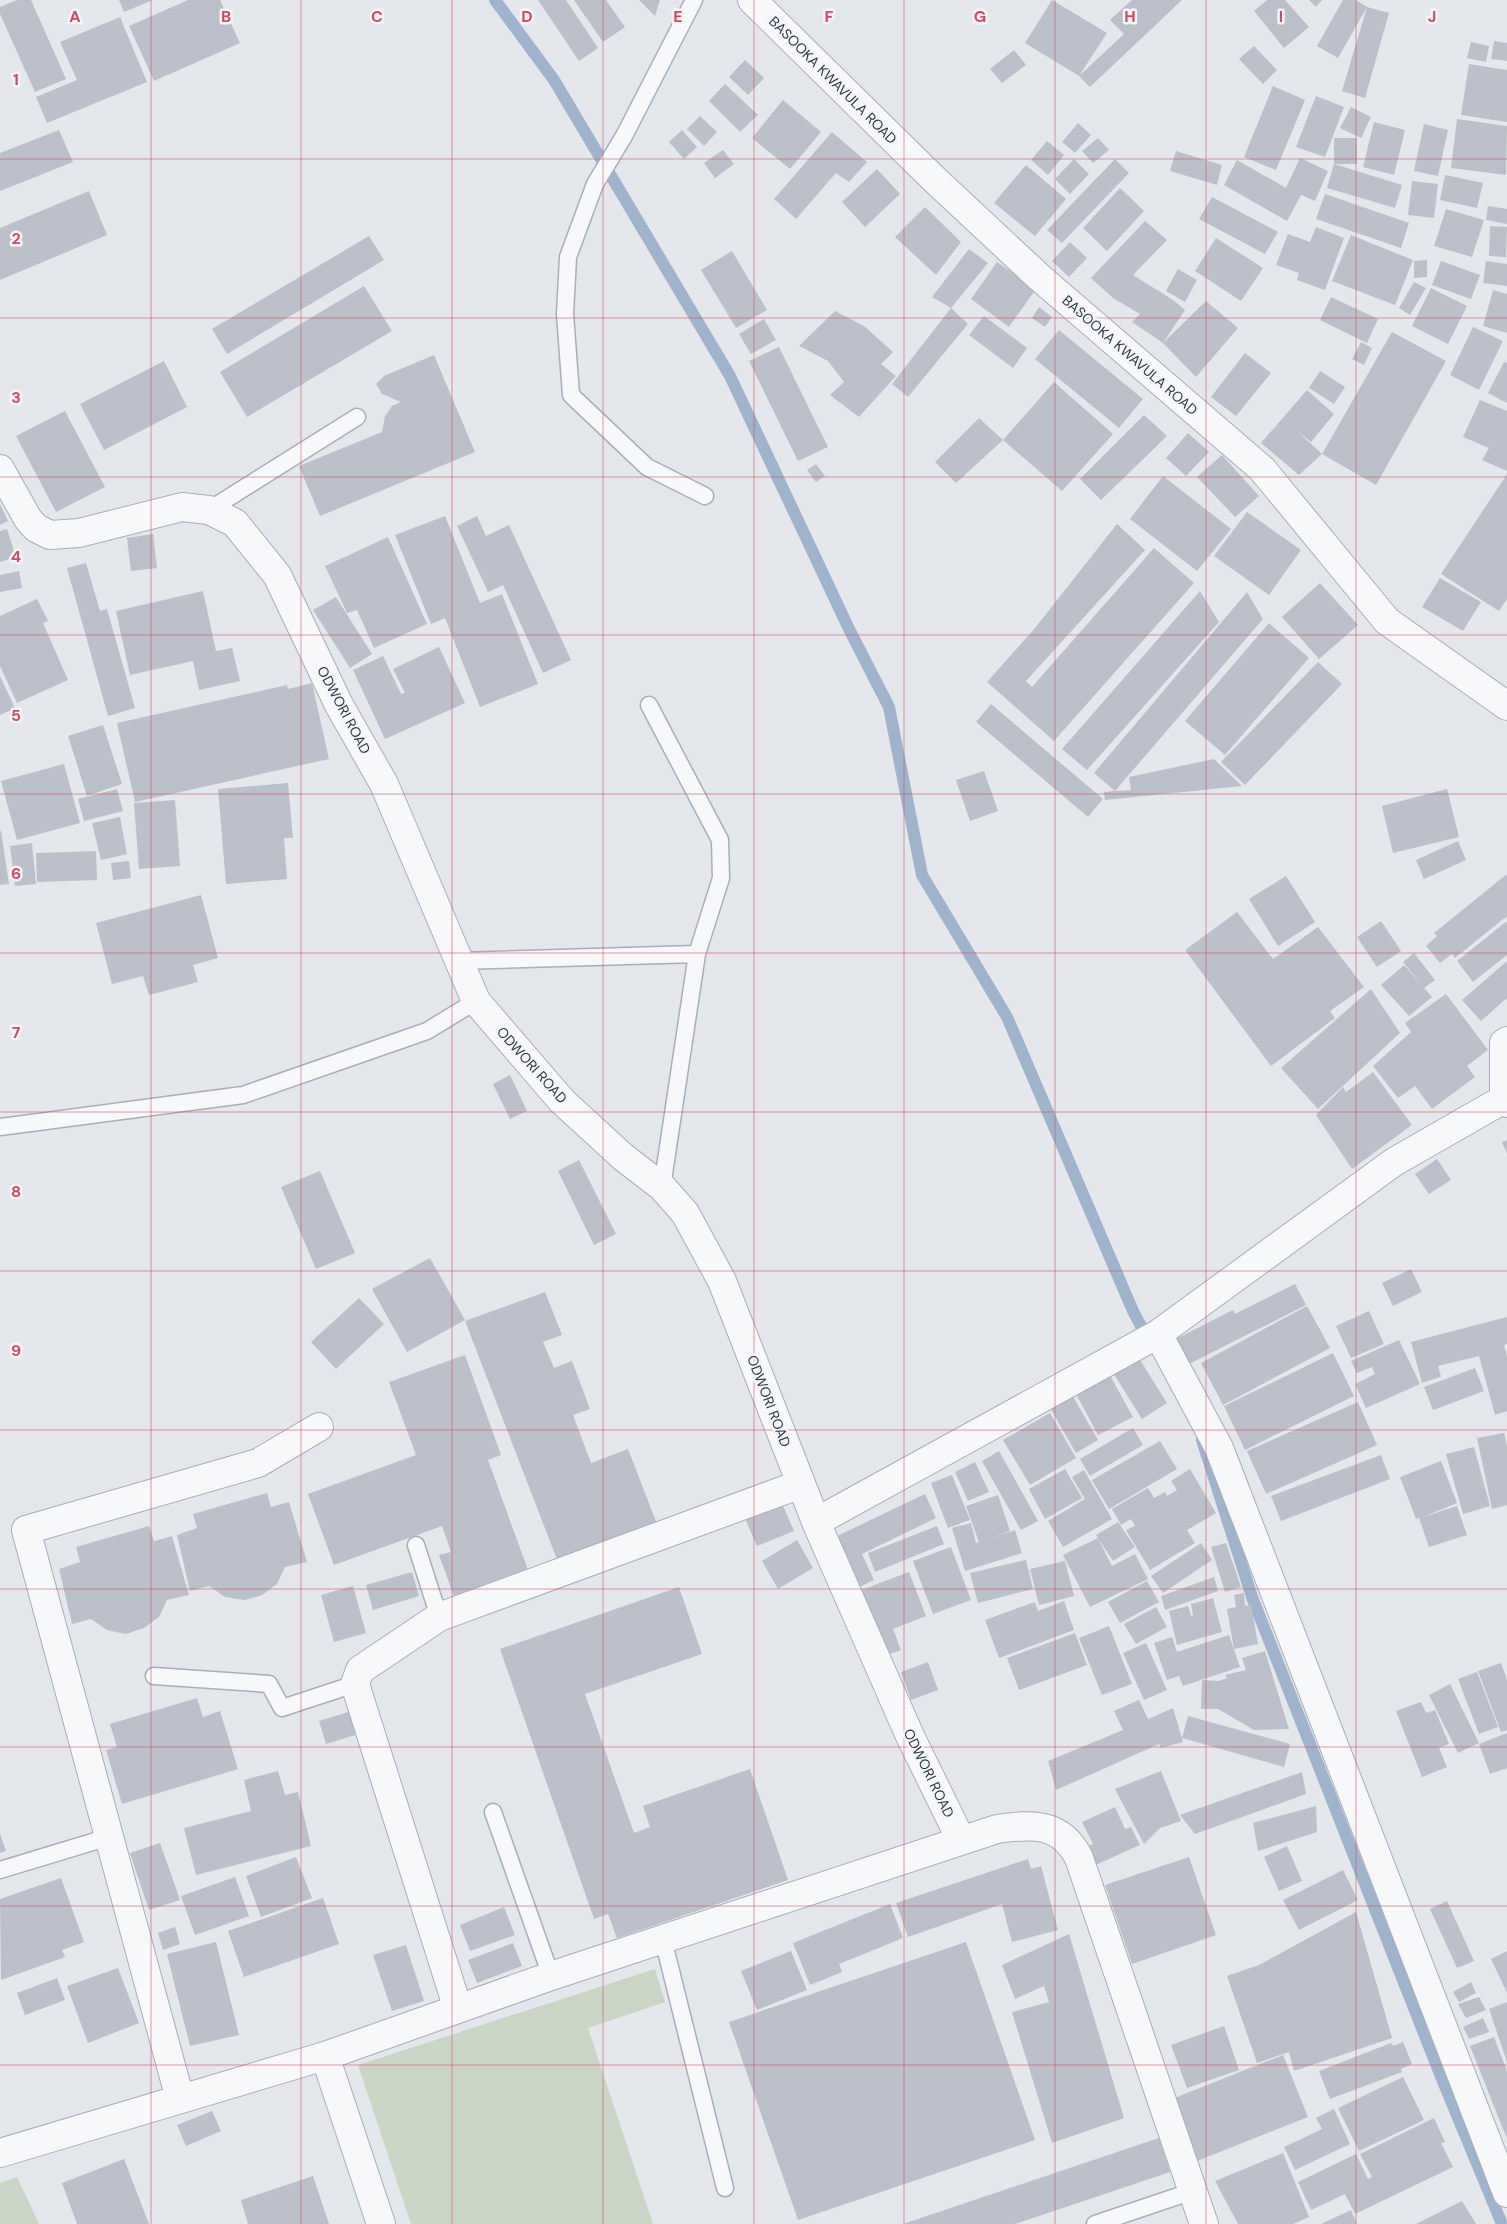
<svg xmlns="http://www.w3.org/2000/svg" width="1507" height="2224" font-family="'DM Sans',sans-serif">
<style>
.green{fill:#c9d6c5}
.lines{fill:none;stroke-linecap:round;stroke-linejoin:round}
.stream{stroke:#9fb4cc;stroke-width:12}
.building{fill:#bbc0ca}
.service-casing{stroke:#a9aeb7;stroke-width:19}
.minor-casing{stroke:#a9aeb7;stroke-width:30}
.tertiary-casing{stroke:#a9aeb7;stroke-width:30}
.service{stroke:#f7f8fa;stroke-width:16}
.minor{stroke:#f7f8fa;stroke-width:28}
.tertiary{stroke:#f7f8fa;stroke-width:28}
.grid{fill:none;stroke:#d1495b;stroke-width:1;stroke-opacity:0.55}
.labels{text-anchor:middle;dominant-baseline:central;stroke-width:5;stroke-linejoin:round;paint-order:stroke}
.street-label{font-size:14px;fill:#2b3445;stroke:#f4f6f9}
.grid-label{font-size:16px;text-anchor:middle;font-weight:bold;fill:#d1495b;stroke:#f4f6f9;stroke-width:5;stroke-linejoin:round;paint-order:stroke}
</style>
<rect width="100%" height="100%" fill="#e4e7ec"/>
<path class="green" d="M655 1969 665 2002 588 2028 653 2224H411L358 2065Z
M17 2177 39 2224H0V2183Z"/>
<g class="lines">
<path class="stream" d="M495 0 554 80 730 376 849 629 889 707 922 875 1007 1017 1133 1311 1149 1341
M1202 1440 1252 1597 1440 2074 1502 2224"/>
</g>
<path class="building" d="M17 0H31L66 79 35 92 0 14V7Z
M119 0H153L124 12Z
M188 0H220L240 43 154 81 129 26Z
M538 0H566L598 48 579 61Z
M574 0H606L625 27 603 42Z
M639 0H660L655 16Z
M1052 0 1107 33 1079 76 1124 34 1110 20 1132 0H1182L1090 87 1079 76 1025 43Z
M1267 0H1285L1309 27 1284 48 1254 11Z
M1309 0H1322L1316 7Z
M1343 0H1356L1367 7 1389 13 1365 98 1342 91 1367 7 1338 58 1317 46Z
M120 17 147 82 47 123 36 97 77 80 60 42Z
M1494 41 1507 43V61L1491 59Z
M1471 42 1489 46 1486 62 1467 58Z
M1254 46 1277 70 1263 84 1239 59Z
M1014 50 1026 65 1002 83 990 69Z
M745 60 764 78 748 95 729 77Z
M1469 64 1507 70V122L1461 115Z
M725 84 758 115 740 132 709 101Z
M1273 86 1305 100 1276 170 1244 157Z
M1316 96 1344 107 1325 157 1296 147Z
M783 100 821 132 790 169 752 138Z
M1351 107 1371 117 1361 138 1340 128Z
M700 116 717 132 704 146 687 129Z
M1457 119 1507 126 1506 175 1451 168Z
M1374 122 1405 130 1394 175 1363 167Z
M1078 123 1091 135 1075 153 1062 142Z
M1424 124 1448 130 1438 176 1414 171Z
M59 130 73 162 0 191V153Z
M682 130 697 147 684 159 669 142Z
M832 132 867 162 849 182 836 173 796 219 774 199Z
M1098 138 1109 150 1093 163 1082 151Z
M1334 138H1357V164H1334Z
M1047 141 1064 155 1048 175 1031 160Z
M723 150 734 164 715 178 704 163Z
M1176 151 1222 165 1217 185 1170 171Z
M1300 158 1328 171 1315 201 1301 195 1287 221 1224 185 1237 160 1286 188Z
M1074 159 1089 174 1070 194 1055 179Z
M1115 159 1129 173 1062 243 1047 230Z
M1334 164 1402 185 1395 208 1327 188Z
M1026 165 1066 199 1035 236 994 203Z
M877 169 900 194 865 227 842 202Z
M1445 175 1483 183 1477 208 1440 200Z
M1412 181 1438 184 1434 218 1408 215Z
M1120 188 1144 211 1107 251 1083 228Z
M89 191 107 235 0 280V228Z
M1325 194 1409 223 1401 248 1316 219Z
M1212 197 1278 232 1265 254 1199 219Z
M1488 206 1507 209V224L1486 220Z
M925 207 961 242 936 275 895 237Z
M1446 209 1484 220 1472 257 1434 246Z
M1145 221 1167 240 1133 275 1173 300 1185 310 1163 343 1132 322 1140 314 1113 298 1091 278Z
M1490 226 1507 227 1506 257 1489 256Z
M1316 227 1344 238 1325 290 1297 280 1299 273 1276 265 1288 234 1310 242Z
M1351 235 1413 260 1395 305 1332 281Z
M369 236 384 260 227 354 212 329Z
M1216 238 1263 268 1241 301 1195 271Z
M1070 242 1087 258 1069 277 1052 261Z
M969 249 988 263 951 308 932 297Z
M732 251 767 310 736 328 701 270Z
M1427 260V277L1414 278V261Z
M1441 261 1480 275 1471 299 1432 285Z
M1486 261 1507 264V286L1483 283Z
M997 262 1036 289 1009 327 971 299Z
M1178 269 1197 280 1185 302 1166 291Z
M1414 282 1426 288 1410 315 1399 308Z
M364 286 392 331 247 417 220 372Z
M1431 288 1467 306 1448 344 1412 326Z
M1493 290 1507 294V333L1483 326Z
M1331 297 1378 319 1367 343 1320 320Z
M1206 301 1238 328 1196 377 1163 343Z
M1039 307 1052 317 1045 327 1032 318Z
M951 308 968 324 908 397 892 384Z
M835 311 864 326 893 352 881 364 896 376 859 417 830 395 844 382 828 361 799 346Z
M984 316 1027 348 1013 368 969 335Z
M764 319 776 340 751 354 739 334Z
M1473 327 1503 341 1479 390 1450 375Z
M1059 330 1143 399 1119 428 1035 359Z
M1392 332 1446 361 1376 485 1322 454 1299 475 1261 443 1307 390 1334 414 1311 442 1297 431 1322 454Z
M1361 342 1372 348 1364 365 1352 359Z
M779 347 828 447 798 461 749 361Z
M1245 353 1271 373 1236 416 1211 397Z
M434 355 475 452 320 516 299 466 382 432 385 416 392 406 401 402 382 394 376 384 384 376Z
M164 361 187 407 104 450 80 404Z
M1504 362 1507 363V403L1488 393Z
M1320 371 1345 387 1334 404 1309 388Z
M1054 382 1113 434 1062 491 1003 440 956 483 935 462 979 418 1003 440Z
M1480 400 1507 411V471L1482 460 1489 448 1463 437Z
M65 411 105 487 56 512 16 436Z
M1144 415 1167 436 1101 500 1080 479Z
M1188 433 1209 452 1186 476 1166 458Z
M1222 455 1259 496 1235 517 1197 477Z
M816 464 825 476 816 482 807 470Z
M1507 474V599L1499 611 1441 574Z
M1163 476 1231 529 1197 571 1130 519Z
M0 504 8 521 0 525Z
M1247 512 1301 550 1269 595 1214 556Z
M445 516 480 603 502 594 538 684 480 707 445 618 431 624 395 535Z
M477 516 486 536 509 525 571 660 543 673 503 585 488 592 457 526Z
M1117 524 1145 550 1026 681 1032 687 1154 548 1194 583 1054 741 987 682 1035 628Z
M7 529 16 557 0 562V531Z
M153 534 157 568 131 571 127 538Z
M388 537 427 624 374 648 357 610 347 613 325 566Z
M86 563 100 611 107 609 135 708 108 716 67 568Z
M19 571 22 588 0 592V575Z
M1440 578 1481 602 1463 631 1422 607Z
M1320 583 1358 625 1319 659 1282 617Z
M203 591 216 651 232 648 240 681 199 690 193 661 130 675 116 611Z
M1200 591 1219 622 1087 770 1062 749Z
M1247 592 1263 619 1115 791 1131 790 1129 777 1214 759 1242 786 1105 800 1104 792 1115 791 1094 773Z
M336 597 372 654 350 668 313 610Z
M37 599 48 621 43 623 68 680 17 703 0 666V616Z
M1269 623 1309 658 1225 755 1185 721Z
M439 647 465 703 385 739 353 670 383 656 401 694 405 693 393 669Z
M1318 662 1342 684 1245 785 1221 762Z
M0 676 15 708 0 715Z
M312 683 329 759 135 802 117 723 287 685 288 689Z
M991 704 1103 799 1088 817 976 722Z
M103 725 122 784 87 796 68 736Z
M64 764 80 823 17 840 1 781Z
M984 771 998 811 970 821 956 780Z
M288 783 293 838H284L287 879 226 884 218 789Z
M117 789 123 811 84 821 78 799Z
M1447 789 1459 837 1393 853 1382 806Z
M175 800 180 866 139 869 134 803Z
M120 817 127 854 101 860 92 823Z
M0 831H1L9 884 0 885Z
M1458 841 1466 860 1424 879 1416 860Z
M32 843 36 884 15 886 10 846Z
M96 851 97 880 37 882 36 853Z
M129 861 131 878 113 880 111 863Z
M1507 874V916L1455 958 1452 954 1440 963 1426 946 1437 936 1434 933Z
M1286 876 1315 922 1278 946 1249 899Z
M201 895 218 958 193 965 198 982 149 995 143 976 112 984 96 923Z
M1237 912 1273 959 1318 927 1364 987 1330 1011 1335 1018 1271 1066 1185 950Z
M1381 921 1401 951 1377 967 1357 937Z
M1507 921V955L1473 982 1457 961Z
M1414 953 1435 980 1424 988 1432 997 1409 1016 1381 985 1404 965 1422 985 1403 962Z
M1507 961V998L1481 1021 1462 1000Z
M1371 989 1400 1033 1318 1109 1281 1068Z
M1446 994 1488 1050 1467 1066 1475 1077 1432 1109 1415 1086 1398 1098 1373 1066 1411 1032 1405 1023Z
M1373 1072 1412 1125 1352 1169 1316 1115 1343 1087 1346 1092Z
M510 1075 527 1111 510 1119 493 1084Z
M1507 1140V1154L1502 1142Z
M1437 1159 1451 1180 1429 1194 1415 1174Z
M579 1160 616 1234 594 1245 558 1171Z
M320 1171 355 1253 316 1269 281 1187Z
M430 1258 465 1320 407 1352 372 1289Z
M1411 1269 1422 1292 1393 1306 1382 1283Z
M1295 1284 1306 1305 1187 1365 1174 1340 1233 1310 1235 1314Z
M545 1292 562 1335 543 1342 554 1368 572 1361 590 1409 573 1415 591 1463 628 1449 657 1524 558 1562 465 1321Z
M359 1298 384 1324 336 1369 311 1342Z
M1307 1306 1330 1348 1223 1405 1201 1363Z
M1369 1311 1384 1344 1351 1358 1336 1326Z
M1507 1317V1344L1504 1345 1507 1356V1411L1495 1415 1479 1356 1438 1366 1441 1377 1422 1383 1411 1342Z
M1399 1340 1420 1384 1366 1408 1355 1384 1375 1374 1372 1367 1357 1373 1351 1361Z
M1333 1353 1354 1396 1245 1450 1224 1406Z
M465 1355 501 1455 488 1460 528 1570 454 1596 439 1555 451 1552 442 1526 334 1565 308 1494 416 1455 389 1382Z
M1137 1355 1167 1403 1142 1419 1112 1371Z
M1475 1368 1484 1391 1433 1410 1424 1387Z
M1108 1372 1133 1417 1098 1435 1074 1390Z
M1071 1393 1098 1440 1076 1453 1049 1406Z
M1358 1402 1377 1445 1266 1494 1247 1451Z
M1050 1413 1076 1458 1030 1485 1003 1440Z
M1133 1428 1143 1445 1090 1476 1080 1459Z
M1504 1433 1507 1447V1505L1492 1509 1477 1438Z
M1160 1441 1177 1469 1109 1509 1092 1480Z
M1474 1447 1490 1506 1463 1514 1446 1454Z
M999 1451 1038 1521 1021 1530 982 1461Z
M1381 1455 1390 1479 1281 1521 1271 1496Z
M1441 1461 1457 1503 1423 1517 1457 1506 1467 1535 1429 1547 1419 1518 1416 1519 1400 1477Z
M975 1462 989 1492 968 1501 955 1472Z
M1065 1469 1082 1498 1045 1519 1029 1489Z
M1190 1469 1216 1513 1187 1530 1195 1543 1150 1570 1126 1530 1135 1526 1131 1519 1121 1525 1112 1509 1148 1488 1154 1498 1165 1492 1167 1496 1177 1490 1171 1481Z
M1084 1470 1112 1519 1063 1547 1048 1521 1085 1499 1072 1477Z
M952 1475 970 1520 948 1528 931 1483Z
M267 1493 271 1507 289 1502 307 1562 285 1567 277 1584 262 1595 244 1600 225 1597 209 1586 190 1591 177 1535 197 1528 193 1514Z
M925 1494 936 1518 862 1554 874 1580 857 1588 833 1538Z
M998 1495 1010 1531 986 1540 1015 1530 1022 1553 965 1571 952 1528 971 1523 976 1543 979 1542 966 1506Z
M780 1499 794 1531 757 1546 743 1514Z
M1118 1522 1135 1547 1113 1561 1096 1535Z
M149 1526 154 1541 172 1536 189 1595 167 1600 159 1617 144 1628 126 1634 107 1630 91 1619 72 1624 59 1569 80 1562 76 1547Z
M937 1526 944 1544 875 1572 868 1553Z
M1098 1538 1112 1566 1135 1554 1148 1579 1090 1607 1063 1555Z
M797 1540 813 1568 778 1589 762 1561Z
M1201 1543 1212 1560 1163 1593 1151 1576Z
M1226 1543 1241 1587 1225 1592 1211 1547Z
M951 1547 971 1600 933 1614 913 1561Z
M1026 1560 1033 1589 978 1603 970 1573Z
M1065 1561 1074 1596 1039 1605 1030 1569Z
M412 1572 419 1596 373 1610 366 1585Z
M909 1572 926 1616 893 1629 901 1650 881 1657 856 1592Z
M1214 1577 1218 1591 1165 1610 1161 1596Z
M1147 1581 1159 1602 1120 1623 1108 1602Z
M353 1586 366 1633 334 1642 321 1595Z
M679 1587 702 1654 585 1694 634 1833 650 1827 643 1806 750 1769 788 1880 617 1938 608 1914 594 1919 500 1649Z
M1244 1593 1245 1606 1251 1604 1258 1644 1234 1649 1227 1609 1236 1607 1234 1595Z
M1213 1598 1222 1632 1177 1645 1169 1611 1188 1606 1191 1616 1193 1615 1191 1604Z
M1064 1601 1074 1630 999 1658 985 1620 1035 1602 1038 1611Z
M1156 1607 1167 1627 1136 1644 1124 1624Z
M1109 1626 1132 1684 1102 1695 1079 1638Z
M1075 1633 1087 1665 1019 1690 1007 1658Z
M1229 1635 1240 1667 1183 1686 1179 1676 1167 1680 1154 1643 1172 1637 1177 1652Z
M1146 1643 1167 1690 1144 1700 1123 1653Z
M1265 1651 1289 1729 1254 1730 1218 1709H1201L1202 1680 1219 1681 1227 1678 1225 1675 1246 1670 1242 1658Z
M928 1662 938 1690 911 1700 901 1672Z
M1501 1663 1507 1680V1730L1501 1732 1478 1671Z
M1477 1672 1498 1727 1479 1734 1458 1679Z
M1450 1684 1479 1743 1458 1753 1429 1695Z
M197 1698 203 1717 220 1711 238 1769 122 1804 106 1750 117 1747 110 1724Z
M1139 1700 1148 1719 1173 1708 1183 1742 1161 1748 1159 1744 1056 1790 1048 1761 1123 1730 1114 1711Z
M1421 1702 1426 1713 1435 1710 1449 1744 1439 1748 1447 1767 1422 1777 1396 1711Z
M355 1710 362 1733 326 1744 319 1721Z
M1188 1716 1290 1744 1284 1767 1182 1738Z
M1507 1733V1768L1490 1774 1479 1744Z
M278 1771 285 1795 298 1792 311 1846 196 1875 184 1828 251 1811 244 1780Z
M1161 1771 1181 1821 1160 1828 1144 1844 1115 1789Z
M1302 1772 1306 1794 1195 1834 1180 1815Z
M1316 1806 1317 1832 1258 1851 1253 1823Z
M1115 1807 1125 1829 1131 1827 1140 1845 1091 1867 1083 1849 1093 1844 1082 1822Z
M0 1834 6 1851 0 1853Z
M160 1843 180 1900 149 1910 130 1853Z
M1287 1846 1302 1881 1279 1891 1264 1857Z
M296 1857 312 1898 261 1917 246 1876Z
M1189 1857 1216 1935 1132 1964 1105 1885Z
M1028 1859 1031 1869 1041 1866 1058 1930 1012 1942 1002 1904 908 1937 896 1903Z
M1343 1870 1358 1900 1299 1930 1283 1900Z
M235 1877 249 1916 195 1935 181 1896Z
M61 1878 84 1942 62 1950 65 1957 1 1980 0 1899Z
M323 1898 339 1944 244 1977 228 1931Z
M1447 1901 1474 1961 1457 1968 1430 1909Z
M890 1904 903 1938 839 1964 842 1972 810 1985 793 1943Z
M504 1907 515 1935 470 1951 460 1925Z
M1356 1912 1392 2038 1294 2071 1289 2052 1257 2063 1227 1976 1259 1965Z
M175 1927 180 1944 163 1950 158 1933Z
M1069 1934 1124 2118 1052 2143 1012 2012 1049 2002 1044 1986 1015 1999 1002 1965Z
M216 1942 239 2035 190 2046 167 1954Z
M966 1942 1035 2140 798 2220 729 2022Z
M513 1943 522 1966 477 1983 468 1960Z
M406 1945 424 2001 392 2011 373 1955Z
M791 1951 807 1990 757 2010 741 1971Z
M1507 1951V1993L1491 1959Z
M118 1968 139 2023 88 2043 67 1986Z
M57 1978 65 2000 25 2015 17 1993Z
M1471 1982 1476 1993 1459 2002 1453 1992Z
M1479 1997 1486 2010 1466 2018 1458 2004Z
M1507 2002V2062L1489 2009Z
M1483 2018 1489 2032 1469 2039 1463 2027Z
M1224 2026 1239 2070 1187 2088 1171 2045Z
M1494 2037 1507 2071V2139L1470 2046Z
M1403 2042 1412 2064 1401 2069 1402 2072 1330 2099 1319 2071 1391 2043 1393 2046Z
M1283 2055 1308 2117 1192 2163 1167 2101Z
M1403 2077 1424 2120 1359 2151 1338 2108Z
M1334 2109 1350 2144 1295 2170 1284 2147 1322 2129 1316 2118Z
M212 2111 221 2131 186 2146 177 2125Z
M1434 2118 1445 2142 1441 2143 1453 2167 1355 2214 1345 2194 1311 2210 1298 2182 1356 2154 1368 2179 1372 2177 1360 2154Z
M1159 2138 1170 2172 1015 2224H903Z
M1283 2153 1309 2217 1293 2224H1238L1215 2181Z
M124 2159 149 2224H77L62 2183Z
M313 2176 329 2224H248L241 2200Z
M1462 2201 1476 2224H1416Z
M1351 2210 1357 2224H1321Z"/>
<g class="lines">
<g class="service-casing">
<path id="service" d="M694 0 624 136 595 184 568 257 565 314 571 395 647 467 705 496
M209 510 357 417
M649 705 720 840 721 878 697 954 662 1187
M459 961 697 954
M0 1127 243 1095 427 1031 476 1001
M416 1545 439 1617
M154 1676 269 1684 282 1708 355 1684
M493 1812 551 1976
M0 1870 109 1837
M663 1939 725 2188
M1095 2224 1193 2191"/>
</g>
<g class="minor-casing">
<path id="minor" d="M0 469 28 519 36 528 50 535 79 533 182 507 209 510 235 523 277 575 339 705 384 784 476 1001 562 1101 623 1157 662 1187 685 1213 722 1281 816 1522 910 1736 961 1840
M1507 1041 1504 1043V1099L1507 1103
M1158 1334 1219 1448 1507 2193
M816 1522 1158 1334 1394 1162 1504 1099
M458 2009 355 1684 360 1670 439 1617 801 1484
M325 2056 381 2224
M180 2099 26 1530 258 1463 319 1427
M0 2153 325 2056 551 1976 997 1829C1032 1824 1061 1822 1079 1858L1204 2224"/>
</g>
<g class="tertiary-casing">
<path id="tertiary" d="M752 0 934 179 1039 277 1262 469 1387 621 1507 706"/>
</g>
<use href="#service" class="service"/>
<use href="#minor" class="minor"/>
<use href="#tertiary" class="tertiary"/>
</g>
<path class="grid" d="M151 0V2224M301 0V2224M452 0V2224M603 0V2224M754 0V2224M904 0V2224M1055 0V2224M1206 0V2224M1356 0V2224M0 159H1507M0 318H1507M0 477H1507M0 635H1507M0 794H1507M0 953H1507M0 1112H1507M0 1271H1507M0 1430H1507M0 1589H1507M0 1747H1507M0 1906H1507M0 2065H1507"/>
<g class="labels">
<g class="street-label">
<text transform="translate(833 80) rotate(45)">BASOOKA KWAVULA ROAD</text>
<text transform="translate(1130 355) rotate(41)">BASOOKA KWAVULA ROAD</text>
<text transform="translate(344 710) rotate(62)">ODWORI ROAD</text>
<text transform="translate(532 1065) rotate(48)">ODWORI ROAD</text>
<text transform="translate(769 1401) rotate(69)">ODWORI ROAD</text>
<text transform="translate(929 1773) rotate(64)">ODWORI ROAD</text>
</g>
</g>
<g class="grid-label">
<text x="75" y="22">A</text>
<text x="226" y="22">B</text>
<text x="377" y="22">C</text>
<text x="527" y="22">D</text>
<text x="678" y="22">E</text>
<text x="829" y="22">F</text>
<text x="980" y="22">G</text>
<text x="1130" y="22">H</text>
<text x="1281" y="22">I</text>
<text x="1432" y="22">J</text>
<text x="16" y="85">1</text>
<text x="16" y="244">2</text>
<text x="16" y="403">3</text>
<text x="16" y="562">4</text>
<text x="16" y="721">5</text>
<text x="16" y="879">6</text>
<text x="16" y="1038">7</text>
<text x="16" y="1197">8</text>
<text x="16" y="1356">9</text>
</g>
</svg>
